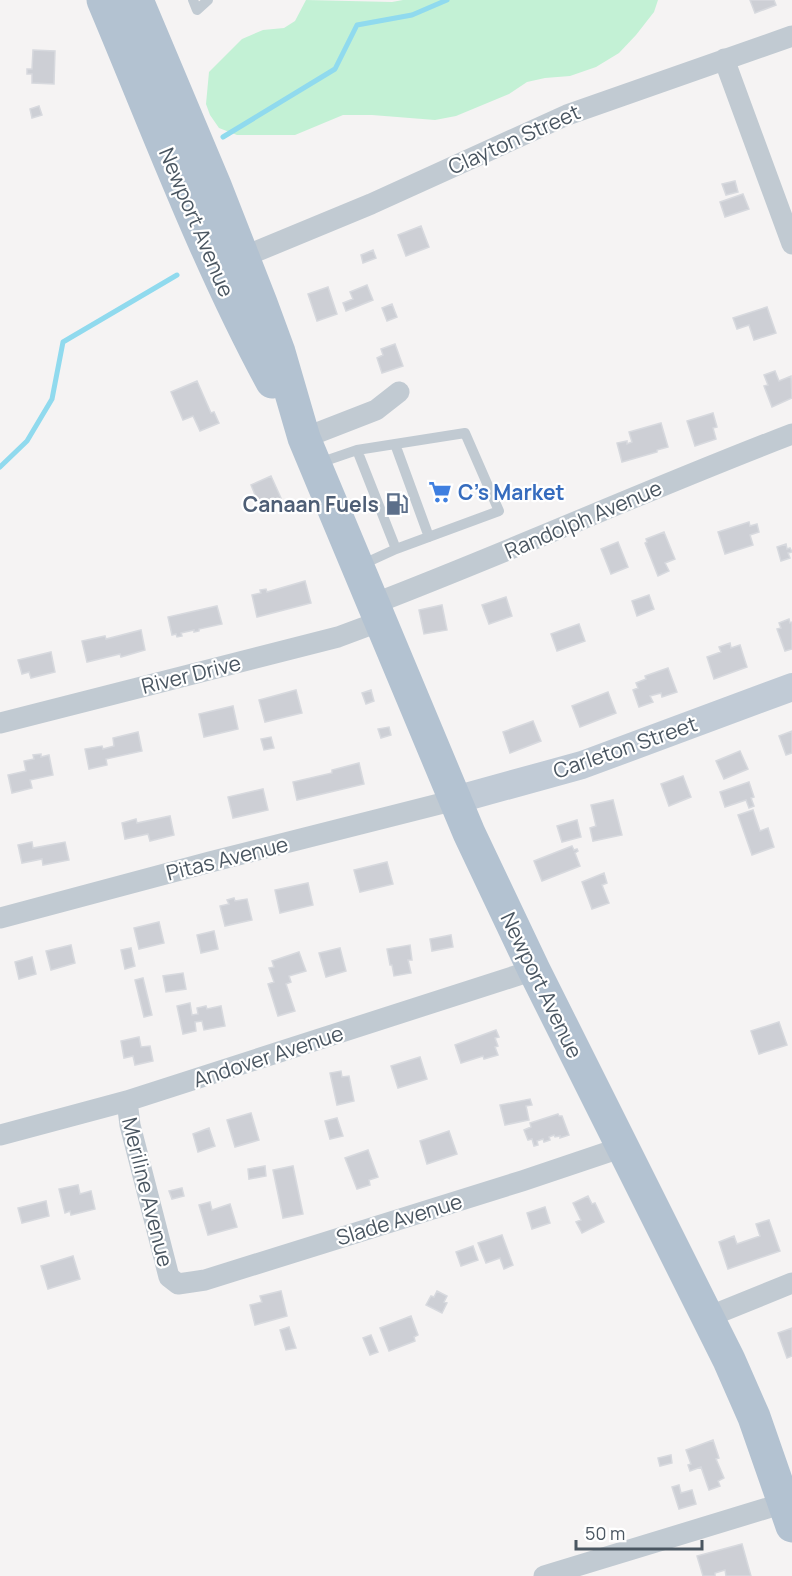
<svg xmlns="http://www.w3.org/2000/svg" width="792" height="1576" font-family="Manrope,sans-serif">
<style>
.green{fill:#c3f1d5}
.lines{fill:none;stroke-linecap:round;stroke-linejoin:round}
.stream{stroke:#90daee;stroke-width:5}
.building{fill:#cdcfd5;stroke:#d7d9de;stroke-width:1.5}
.lane{stroke:#c1cad2;stroke-width:10}
.street{stroke:#c1cad2;stroke-width:21}
.secondary{stroke:#c1cbd6;stroke-width:28}
.primary{stroke:#b3c2d1;stroke-width:33}
.labels{text-anchor:middle;dominant-baseline:central;stroke-width:4.5;stroke-linejoin:round;paint-order:stroke}
.street-label{font-size:21px;fill:#4a5661;stroke:#fff}
.shop-label{font-size:21px;font-weight:bold;fill:#366cbe;stroke:#fff;text-anchor:start}
.service-label{font-size:21px;font-weight:bold;fill:#4e5e75;stroke:#fff;text-anchor:end}
</style>
<rect width="100%" height="100%" fill="#f5f3f3"/>
<path class="green" d="M306 0 392 2 403 0H658L654 12 636 35 619 53 596 67 570 76 545 78 527 82 509 94 456 116 435 120 372 115H343L295 135H237L219 128 210 115 206 104 209 72 242 39 263 30 284 28 295 21Z"/>
<g class="lines">
<path class="stream" d="M223 137 335 69 357 25 412 15 447 0
M0 467 27 441 52 399 63 342 177 275"/>
</g>
<path class="building" d="M750 0H774L776 5 755 13Z
M33 50 55 51 54 84 32 83V74H27V69H32Z
M39 106 42 115 32 118 30 109Z
M735 181 738 192 726 195 722 184Z
M743 194 749 209 725 217 720 202Z
M421 226 429 247 406 256 398 235Z
M373 250 376 258 363 263 361 255Z
M367 285 373 300 346 311 343 303 353 299 350 292Z
M328 287 337 314 317 321 308 294Z
M392 304 397 317 387 321 382 308Z
M767 307 776 333 754 340 749 325 737 329 733 318Z
M395 344 403 366 382 373 377 358 383 355 381 349Z
M775 371 779 381 791 376 792 398 772 407 764 386 768 385 764 375Z
M197 381 211 413 214 412 219 423 200 431 193 416 183 420 171 392Z
M713 413 717 427 713 428 716 439 695 446 687 421Z
M661 423 668 447 657 450V452L622 462 617 443 627 441V444L632 442 629 432Z
M271 476 281 498 260 507 251 485Z
M749 522 750 526 757 524 759 532 750 535 753 545 725 554 718 532Z
M664 532 675 559 665 563 669 571 658 576 645 543 647 542 646 539Z
M618 542 628 567 611 574 601 549Z
M786 544 787 549 790 548 792 552 788 553 790 558 781 561 777 547Z
M305 581 311 603 257 617 252 595 261 593 260 590 266 589 267 592Z
M649 595 654 609 637 616 632 601Z
M506 597 512 616 489 624 482 605Z
M442 605 447 630 424 634 419 610Z
M217 606 222 624 199 629V631L194 632V630L181 633 182 636 177 637 176 634 172 635 168 617Z
M789 619 790 623 792 622V649L785 651 777 629 781 628 779 623Z
M579 624 585 641 557 651 551 634Z
M141 630 145 650 121 657 120 654 87 662 82 641 105 636 106 639Z
M730 643 731 648 740 645 747 667 714 679 707 657 721 652 719 647Z
M51 652 55 672 31 678 29 672 22 674 18 660Z
M668 668 677 692 662 697 661 693 650 696 653 702 639 707 633 690 638 688 636 683 646 679 645 676Z
M296 690 302 713 265 722 259 700Z
M371 690 374 701 366 704 362 693Z
M608 692 616 713 580 727 572 706Z
M233 706 238 729 204 737 199 714Z
M533 721 541 741 510 753 503 732Z
M389 727 391 735 381 738 378 729Z
M792 731V753L786 755 779 736Z
M138 732 142 751 106 759 107 765 89 769 85 749 102 746 103 749 114 746 113 738Z
M271 737 274 748 264 750 261 739Z
M740 751 748 769 724 779 716 761Z
M41 754V757L49 755 53 775 30 780 32 788 12 793 8 775 26 771 24 761 34 759 33 755Z
M359 763 364 784 297 800 293 782 332 773V770Z
M683 776 691 797 669 806 661 784Z
M749 782 754 797 751 798 754 806 749 808 746 800 725 807 720 792Z
M263 789 268 810 233 818 228 797Z
M613 800 622 835 593 841 590 828 596 826 591 805Z
M753 810 760 831 768 828 774 847 752 855 738 815Z
M170 816 174 835 150 841 148 834 125 839 122 823 136 819 137 823Z
M577 820 581 837 562 842 557 826Z
M32 842 33 848 65 842 69 860 43 865 42 859 22 863 18 845Z
M572 846 574 850 577 849 578 851 575 853 580 866 542 881 534 861Z
M387 862 393 884 360 892 354 870Z
M604 873 607 883 602 885 609 903 592 909 582 882Z
M308 883 313 905 280 913 275 890Z
M234 898 235 901 247 899 252 920 225 926 220 906 229 904 227 900Z
M159 922 164 943 139 949 134 928Z
M214 931 218 949 201 953 197 935Z
M451 935 453 947 432 951 430 939Z
M71 945 75 963 51 970 46 951Z
M410 945 412 960H408L411 973 394 976 392 965H390L387 949Z
M131 948 135 966 125 969 121 950Z
M340 948 346 971 326 977 319 953Z
M299 952 306 971 289 976 291 982 286 984 295 1011 278 1016 268 984 274 982 269 968 274 967 272 961Z
M32 957 36 974 19 979 15 962Z
M183 973 186 989 166 992 163 976Z
M143 978 152 1015 144 1017 135 980Z
M190 1003 192 1015 198 1014 197 1008 206 1006 207 1009 221 1006 225 1026 204 1030 202 1021 195 1022 196 1031 183 1034 177 1006Z
M779 1022 787 1045 759 1054 751 1031Z
M496 1030 499 1037 495 1038 498 1046 495 1047 498 1055 484 1059 483 1056 461 1063 455 1045Z
M139 1037 141 1047 150 1046 153 1061 135 1065 133 1056 124 1058 121 1041Z
M420 1057 427 1079 398 1088 391 1066Z
M341 1071 342 1077 349 1076 354 1101 337 1105 330 1073Z
M530 1099 532 1105 526 1106 529 1120 505 1125 500 1105Z
M251 1113 259 1140 235 1147 227 1120Z
M558 1114 559 1116H562L569 1135 560 1138V1136L555 1137 554 1135 549 1137 550 1140 544 1142 543 1139 537 1141 538 1145 534 1146 532 1139 528 1140 524 1130 531 1127 530 1123Z
M337 1118 343 1136 330 1139 325 1121Z
M209 1128 215 1146 198 1152 193 1134Z
M449 1131 457 1154 427 1164 420 1141Z
M368 1150 378 1177 369 1180 370 1185 357 1189 345 1158Z
M265 1166 266 1176 249 1179 248 1169Z
M293 1166 303 1214 283 1218 273 1170Z
M78 1185 80 1194 91 1191 95 1209 71 1215 70 1211 65 1213 59 1189Z
M182 1188 184 1196 172 1199 169 1191Z
M588 1196 592 1204 595 1203 604 1222 582 1233 576 1222 581 1220 573 1203Z
M46 1201 49 1216 22 1223 18 1208Z
M210 1202 212 1210 230 1204 237 1227 208 1235 199 1205Z
M545 1207 550 1223 532 1229 527 1213Z
M769 1220 780 1251 728 1269 719 1242 734 1236 737 1244 760 1236 756 1224Z
M502 1235 513 1265 504 1269 500 1258 486 1263 478 1243Z
M473 1246 478 1260 461 1266 456 1252Z
M73 1256 80 1279 48 1289 41 1266Z
M281 1291 287 1316 255 1325 250 1305 262 1302 260 1296Z
M437 1291 447 1296 444 1302 447 1303 442 1313 426 1305 431 1296 434 1297Z
M411 1316 418 1335 414 1337 415 1341 389 1351 380 1328Z
M289 1327 296 1348 286 1350 280 1330Z
M792 1328V1356L787 1358 778 1333Z
M371 1335 378 1352 370 1355 363 1338Z
M713 1440 719 1458 716 1459 724 1478 718 1481 720 1486 709 1490 701 1467 690 1471 688 1465 691 1464 686 1450Z
M671 1455 672 1463 660 1466 658 1458Z
M679 1485 681 1493 692 1490 696 1504 679 1509 672 1487Z
M742 1544 751 1576H726L725 1570 715 1573V1576H703L697 1556Z"/>
<g class="lines">
<path class="lane" d="M193 0 197 10 208 0
M395 444 429 537
M357 450 396 549
M319 463 357 450 465 433 499 511 396 549 361 565"/>
<path class="street" d="M724 59 792 244
M243 257 371 204 567 115 792 36
M304 438 376 410 399 392
M373 604C514 550 651 488 792 434
M0 723 338 637 381 621
M0 918 210 862 455 800
M127 1101 130 1125 169 1277 178 1284 205 1280 522 1181 623 1147
M0 1135 127 1101 534 970
M708 1317 792 1283
M544 1576 784 1503"/>
<path class="secondary" d="M455 800 582 765 792 687"/>
<path class="primary" d="M103 0C157 128 206 260 272 382
M137 0 216 188 261 303 279 352 304 438 469 833 534 970 729 1360 754 1417 792 1526"/>
</g>
<defs>
<g id="supermarket-bare" transform="scale(1.8)"><path d="M-6-5.5h2.5l.6 2H6L4.5 2H-2.5L-4.4-4H-6ZM-1.5 3.2a1.3 1.3 0 1 0 .1 0ZM3 3.2a1.3 1.3 0 1 0 .1 0Z" fill="#3f7fe0" stroke="#fff" stroke-width="2.5" paint-order="stroke"/></g>
<g id="fuel-bare" transform="scale(1.8)"><path d="M-5.5-6h7V0h2V4h1.3V-2.5L3-4.5l.8-.8L6-3V5H2.5V1h-1V6h-7ZM-4.2-4.7v3.2H.2V-4.7Z" fill="#5c6f8a" stroke="#fff" stroke-width="2.5" paint-order="stroke"/></g>
</defs>
<g fill-rule="evenodd">
<use href="#supermarket-bare" x="440" y="492"/>
<use href="#fuel-bare" x="397" y="504"/>
</g>
<g class="labels">
<g class="street-label">
<text transform="translate(514 139) rotate(-24)">Clayton Street</text>
<text transform="translate(197 222) rotate(67)">Newport Avenue</text>
<text transform="translate(583 519) rotate(-23)">Randolph Avenue</text>
<text transform="translate(191 674) rotate(-14)">River Drive</text>
<text transform="translate(625 747) rotate(-19)">Carleton Street</text>
<text transform="translate(227 858) rotate(-14)">Pitas Avenue</text>
<text transform="translate(542 985) rotate(64)">Newport Avenue</text>
<text transform="translate(268 1056) rotate(-18)">Andover Avenue</text>
<text transform="translate(148 1192) rotate(76)">Meriline Avenue</text>
<text transform="translate(399 1219) rotate(-17)">Slade Avenue</text>
</g>
<g class="shop-label">
<text x="458" y="492">C's Market</text>
</g>
<g class="service-label">
<text x="379" y="504">Canaan Fuels</text>
</g>
</g>
<path d="M576 1540v9h126v-9" fill="none" stroke="#4a5661" stroke-width="3"/>
<text x="585" y="1540" font-size="18" fill="#4a5661" stroke="#ffffff" stroke-width="4.5" paint-order="stroke">50 m</text>
</svg>
